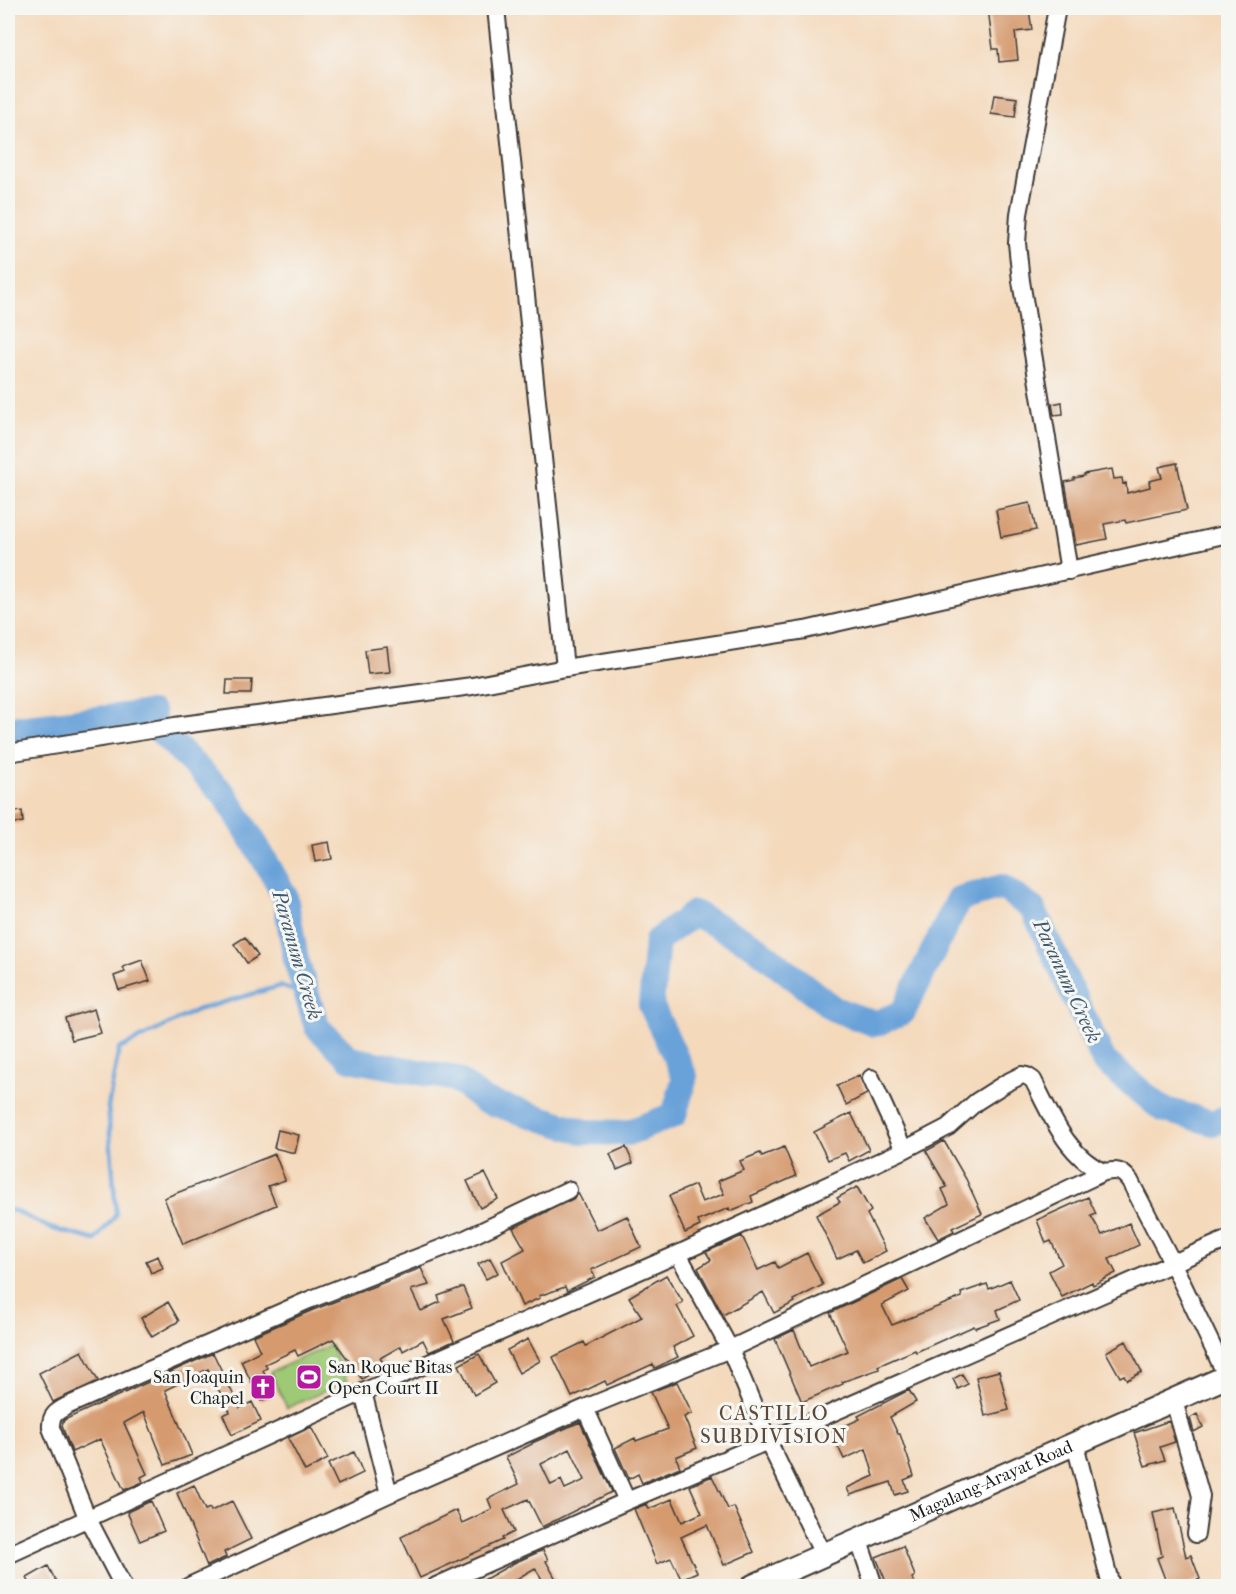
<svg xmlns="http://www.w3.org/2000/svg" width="1236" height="1594" font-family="'IM FELL French Canon',serif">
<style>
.green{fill:#9ec975;stroke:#5d7248;stroke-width:1.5}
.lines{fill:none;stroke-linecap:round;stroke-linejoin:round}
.stream{stroke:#69a2d9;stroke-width:4.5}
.river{stroke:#69a2d9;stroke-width:26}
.building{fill:#d59a6e;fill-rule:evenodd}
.minor-casing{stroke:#3c3834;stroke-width:20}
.major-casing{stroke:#3c3834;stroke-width:26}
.minor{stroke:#fff;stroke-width:16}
.major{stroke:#fff;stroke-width:22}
.labels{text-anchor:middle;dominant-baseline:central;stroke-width:6;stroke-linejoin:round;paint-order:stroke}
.poi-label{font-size:18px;fill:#1c1c1c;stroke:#f6f6f2;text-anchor:start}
.street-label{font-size:18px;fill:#1c1c1c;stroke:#f6f6f2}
.water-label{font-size:20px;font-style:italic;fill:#3f5871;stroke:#f6f6f2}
.neighbourhood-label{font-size:20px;letter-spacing:1.5px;fill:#5d4839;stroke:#f6f6f2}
</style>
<rect width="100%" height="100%" fill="#f6f6f2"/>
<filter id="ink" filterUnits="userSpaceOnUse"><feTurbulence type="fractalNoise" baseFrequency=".0167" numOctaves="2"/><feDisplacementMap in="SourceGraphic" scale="12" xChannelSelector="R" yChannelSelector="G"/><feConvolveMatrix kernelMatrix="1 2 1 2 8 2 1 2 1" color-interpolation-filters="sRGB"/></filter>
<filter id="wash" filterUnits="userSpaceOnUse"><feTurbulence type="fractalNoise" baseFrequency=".008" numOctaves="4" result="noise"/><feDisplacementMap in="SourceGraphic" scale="24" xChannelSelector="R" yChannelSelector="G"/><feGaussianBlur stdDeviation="1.35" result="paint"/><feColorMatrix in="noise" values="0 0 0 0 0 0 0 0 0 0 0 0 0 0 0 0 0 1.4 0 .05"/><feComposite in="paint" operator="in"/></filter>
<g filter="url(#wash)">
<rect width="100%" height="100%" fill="#f4d9bb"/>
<path class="green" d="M331 1345 347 1381 287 1408 270 1372Z"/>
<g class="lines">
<path class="stream" d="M8 1212 13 1210 50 1228 95 1240 116 1215 108 1107 119 1049 197 1010 280 986 308 996"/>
<path class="river" d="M8 729 151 713 153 715
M160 731 225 795 257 847 285 896 296 960 317 1027 350 1059 456 1079 483 1100 585 1132 627 1133 674 1115 685 1077 651 1005 657 941 694 913 753 945 834 1009 875 1024 903 1012 959 899 1002 887 1033 909 1104 1061 1162 1109 1213 1123 1228 1117"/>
</g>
<g id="blocks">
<path class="building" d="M988 8H1003L1004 14 1029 10 1032 30 1015 32 1018 60 999 62 998 49H993Z
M994 95 1017 98 1015 117 991 114Z
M1062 402 1063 414 1054 415 1052 404Z
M1177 463 1187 510 1126 523 1125 520 1104 524 1107 539 1076 545 1065 482 1074 480V478L1084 476V474L1112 469 1114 479 1122 478 1123 484 1126 483 1127 493 1150 487 1149 481 1162 478 1159 467Z
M1030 503 1036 530 1001 537 996 510Z
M387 647 390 672 368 674 365 650Z
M227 680H252L251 694H226Z
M22 811 23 822 8 824V813Z
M329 842 332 859 315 862 312 845Z
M245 937 258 956 247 963 234 944Z
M142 960 150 981 119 990 114 976 125 972 123 967Z
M94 1009 101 1033 72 1040 65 1018Z
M859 1075 867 1094 846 1105 837 1086Z
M851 1113 869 1150 849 1161 845 1153 828 1160 814 1132Z
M278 1130 299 1135 295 1153 274 1148Z
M944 1141 966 1179 982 1214 952 1228 954 1231 938 1239 925 1218 949 1204 942 1189 947 1187 926 1151Z
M626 1147 633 1163 617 1170 610 1154Z
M784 1147 796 1176 751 1196 753 1202 730 1211 729 1208 698 1221 700 1226 685 1233 669 1196 695 1185 702 1202 724 1194 718 1181 744 1170 740 1161 760 1153 762 1156Z
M275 1154 285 1180 268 1186 276 1205 183 1244 164 1198Z
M485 1173 498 1199 480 1208 467 1181Z
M857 1187 871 1211 867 1214 886 1251 863 1263 856 1250 837 1259 816 1215 840 1202 837 1198Z
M578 1193 597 1230 627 1216 641 1247 591 1270 595 1277 567 1291 565 1287 539 1296 540 1298 522 1306 502 1261 525 1249 513 1228 573 1199Z
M1088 1197 1096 1214 1091 1216 1102 1235 1129 1223 1139 1245 1109 1259 1116 1273 1093 1285 1092 1282 1062 1297 1049 1271 1062 1264 1051 1241 1046 1243 1037 1220Z
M742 1236 758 1270 775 1262 778 1268 807 1253 823 1285 794 1300 795 1302 774 1313 763 1292 723 1315 698 1268 711 1260 706 1252Z
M158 1256 163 1268 151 1273 146 1261Z
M490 1258 498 1273 486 1279 478 1264Z
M421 1268 429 1285 411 1290 421 1311 440 1302 438 1296 463 1287 472 1308 444 1319 454 1341 429 1352 423 1340 403 1351 401 1346 380 1358 385 1365 362 1379 333 1339 298 1356 295 1350 265 1364 267 1368 263 1370 275 1394 261 1401 241 1361 260 1351 253 1336 313 1310Z
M666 1275 683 1302 677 1306 693 1336 673 1347 678 1357 655 1368 653 1364 607 1385 605 1381 572 1397 553 1357 584 1342 586 1346 642 1317 629 1297Z
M902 1279 909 1291 882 1305 892 1325 962 1297 961 1293 987 1284 989 1289 1010 1280 1019 1300 997 1310 1000 1319 975 1328 974 1326 916 1352 915 1350 878 1366 879 1369 842 1382 843 1384 802 1402 775 1339 794 1330 809 1367 848 1351 830 1313Z
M168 1302 179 1321 152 1337 141 1318Z
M528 1339 540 1361 519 1373 507 1350Z
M1126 1341 1142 1372 1127 1380 1124 1375 1120 1377 1106 1352Z
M82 1351 98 1381 53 1402 39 1373Z
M213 1353 240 1408 252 1402 261 1421 232 1435 223 1415 230 1412 208 1369 165 1390 192 1455 165 1465 144 1412 124 1423 147 1474 141 1477 143 1482 124 1490 100 1439 72 1452 62 1426 64 1420Z
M479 1354 495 1383 474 1395 459 1365Z
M999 1371 1009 1410 985 1416 976 1377Z
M962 1374 968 1384 958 1389 953 1379Z
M677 1382 692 1413 684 1417 697 1448 676 1457 680 1467 642 1483 638 1474 629 1479 615 1448 635 1438 636 1441 668 1429 651 1392Z
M909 1390 916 1402 890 1417 898 1434H900L914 1476 904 1480 908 1491 895 1495 891 1482 850 1495 847 1488 874 1476 866 1449 844 1459 831 1432 860 1419 858 1416Z
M1197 1414 1203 1427 1194 1432 1190 1418Z
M1169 1421 1175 1442 1160 1447 1165 1460 1145 1466 1134 1433Z
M580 1422 612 1492 542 1527 528 1499 504 1510 514 1532 502 1538 503 1540 420 1578 401 1537 456 1510 462 1523 492 1509 488 1499 519 1484 506 1457 532 1444V1443ZM570 1449 585 1480 565 1489 561 1480 551 1485 541 1464Z
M311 1427 328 1459 305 1471 288 1438Z
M354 1452 363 1473 338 1485 328 1464Z
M712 1476 728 1509 734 1507 754 1552 724 1565 707 1525 681 1537 697 1572 681 1579 671 1558 657 1564 634 1509 647 1504 649 1509 672 1499 682 1522 702 1513 690 1486Z
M194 1485 205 1510 210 1508 211 1511 232 1501 251 1539 224 1552 226 1557 207 1566 177 1493Z
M151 1501 164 1531 140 1541 127 1512Z
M1175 1508 1186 1557 1191 1555 1200 1579 1181 1587H1168L1157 1558 1162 1556 1153 1513Z
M903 1546 915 1576 912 1578 916 1587H888L876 1557Z
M543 1550 548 1560 546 1561 557 1581 547 1587 535 1568 503 1587H471L514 1563Z
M48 1566 59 1587H32L27 1578Z"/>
</g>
</g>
<g filter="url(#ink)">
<use href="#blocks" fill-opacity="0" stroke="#3c3834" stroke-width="1.5"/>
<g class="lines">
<g class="minor-casing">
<path id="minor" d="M496 8 565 668
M1057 8 1019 214 1017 243 1021 281 1069 571
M8 753 175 726 472 686 565 668 805 630 1228 534
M871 1078 904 1150
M678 1254 730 1349 768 1441 824 1556
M363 1392 389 1494
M1174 1401 1201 1496 1196 1534
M585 1408 627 1501
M1075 1444 1111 1586
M859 1541 874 1586
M8 1555 363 1392 678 1254 904 1150 948 1127 976 1102 1006 1083 1022 1075 1027 1076 1033 1080C1050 1113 1067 1157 1104 1172
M123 1586 87 1517 51 1428C50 1414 58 1411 69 1405L309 1300 465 1239 568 1190
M189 1586 389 1494 585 1408 730 1349 1104 1172C1117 1170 1122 1170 1130 1181L1172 1262 1227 1377
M436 1586 627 1501 768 1441 1228 1239"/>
</g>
<g class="major-casing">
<g id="major">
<path id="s1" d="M753 1586 1228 1376"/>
</g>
</g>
<use href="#minor" class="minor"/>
<use href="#major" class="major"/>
</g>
</g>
<defs>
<g id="stadium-square" transform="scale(1.35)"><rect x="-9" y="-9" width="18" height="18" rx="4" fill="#b5179e" stroke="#f6f6f2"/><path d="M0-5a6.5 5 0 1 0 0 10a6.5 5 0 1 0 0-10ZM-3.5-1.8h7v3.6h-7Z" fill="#fff"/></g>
<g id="church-square" transform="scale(1.35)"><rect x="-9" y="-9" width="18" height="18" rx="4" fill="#b5179e" stroke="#f6f6f2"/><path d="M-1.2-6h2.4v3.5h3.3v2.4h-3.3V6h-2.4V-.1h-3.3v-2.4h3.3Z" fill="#fff"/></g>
</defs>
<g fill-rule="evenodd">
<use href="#stadium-square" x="309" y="1377"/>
<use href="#church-square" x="263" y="1387"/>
</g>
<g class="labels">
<g class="poi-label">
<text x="328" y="1367">San Roque Bitas<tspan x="328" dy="21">Open Court II</tspan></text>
<text x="244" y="1377" text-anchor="end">San Joaquin<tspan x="244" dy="21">Chapel</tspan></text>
</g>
<g class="street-label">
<text stroke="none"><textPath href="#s1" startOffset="260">Magalang-Arayat Road</textPath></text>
</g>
<g class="water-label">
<text transform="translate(297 955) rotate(74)">Paranum Creek</text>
<text transform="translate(1067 981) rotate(65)">Paranum Creek</text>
</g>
<g class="neighbourhood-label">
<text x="774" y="1413">CASTILLO<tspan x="774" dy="23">SUBDIVISION</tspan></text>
</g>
</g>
<rect width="1236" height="1594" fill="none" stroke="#f6f6f2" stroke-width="30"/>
</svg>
